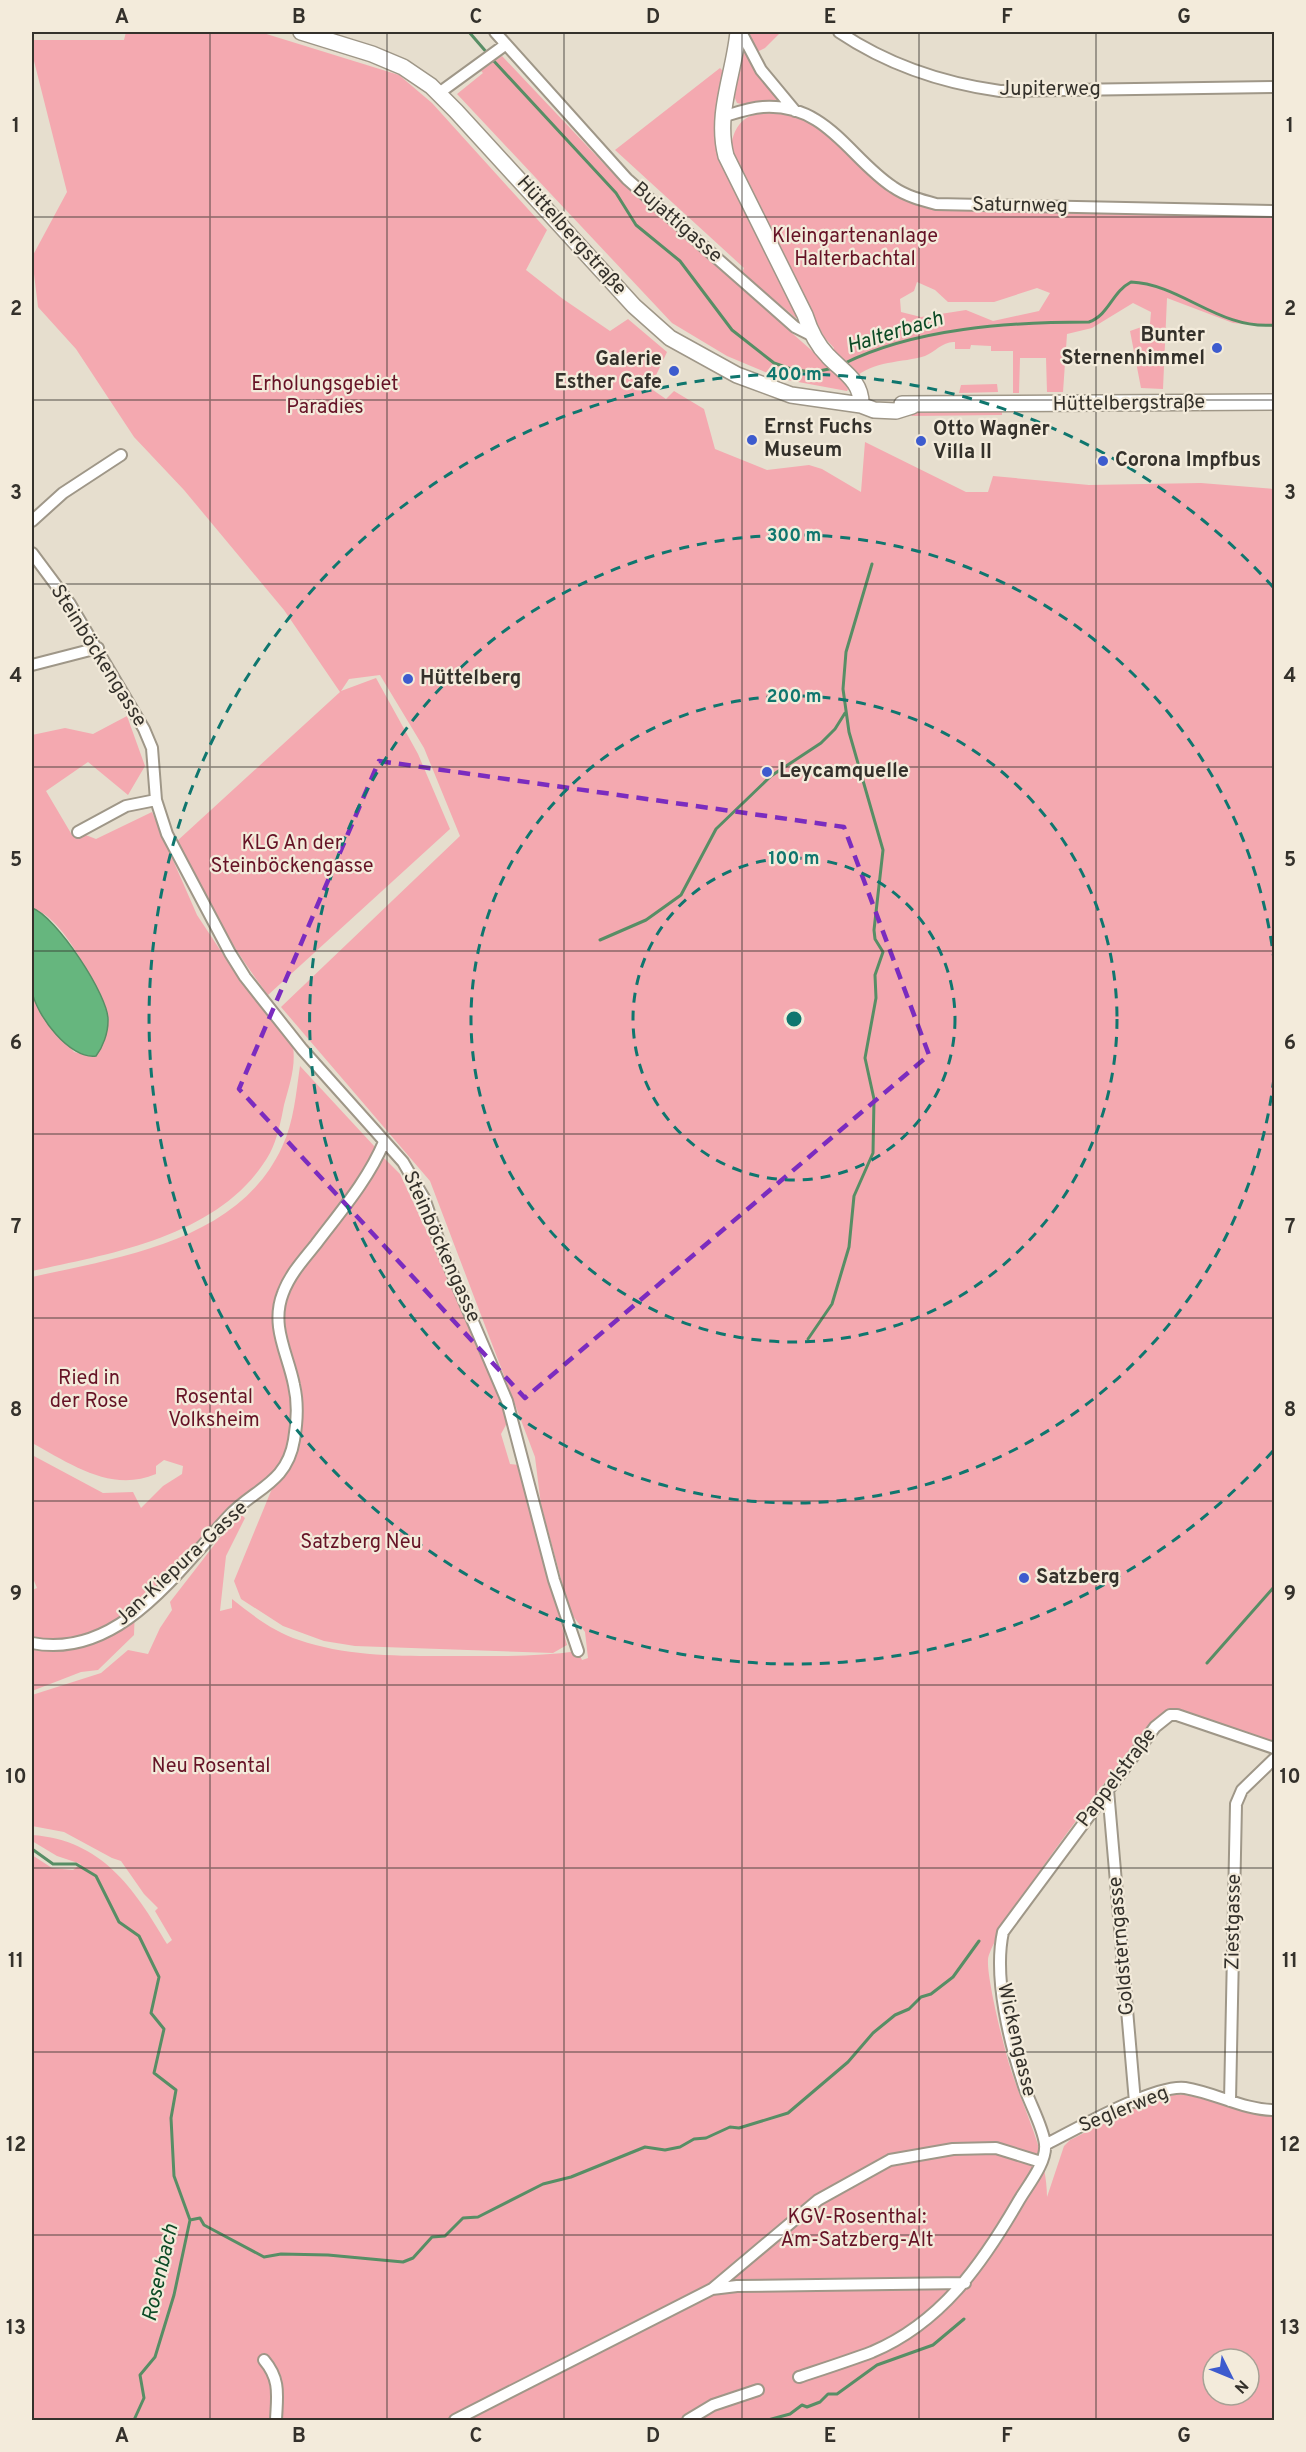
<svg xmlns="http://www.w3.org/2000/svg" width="1306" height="2452" font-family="Overpass,sans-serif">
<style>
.green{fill:#f4a9b0;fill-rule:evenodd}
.water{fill:#66b67e;stroke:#578e65;stroke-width:1.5}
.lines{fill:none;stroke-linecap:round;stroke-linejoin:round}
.stream{stroke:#578e65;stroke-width:3}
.street-casing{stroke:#9f9788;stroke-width:14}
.secondary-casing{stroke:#9f9788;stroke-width:18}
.street{stroke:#fff;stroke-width:10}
.secondary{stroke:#fff;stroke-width:15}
.marked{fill:none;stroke:#7b2cbf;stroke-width:4.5;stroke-dasharray:12 8;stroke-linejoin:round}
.grid{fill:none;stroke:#34312b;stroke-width:1.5;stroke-opacity:0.55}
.ring{fill:none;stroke:#0f766e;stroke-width:3;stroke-dasharray:10 8}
.poi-dot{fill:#3d5bce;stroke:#f3ebdb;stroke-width:2}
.labels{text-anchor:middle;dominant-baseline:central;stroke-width:4.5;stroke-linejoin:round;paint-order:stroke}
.street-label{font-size:20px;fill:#34312b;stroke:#f3ebdb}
.park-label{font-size:20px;fill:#661326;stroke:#f3ebdb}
.poi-label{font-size:20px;font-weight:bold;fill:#34312b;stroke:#f3ebdb;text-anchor:start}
.water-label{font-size:21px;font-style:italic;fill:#0d4b26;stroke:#f3ebdb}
.centre{fill:#0f766e;stroke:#f3ebdb;stroke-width:3}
.ring-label{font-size:18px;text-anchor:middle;font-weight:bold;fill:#0f766e;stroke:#f3ebdb;stroke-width:4.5;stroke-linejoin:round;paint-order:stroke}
.neatline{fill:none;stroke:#34312b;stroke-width:2}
.grid-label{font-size:20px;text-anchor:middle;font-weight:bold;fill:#34312b}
</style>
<rect width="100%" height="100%" fill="#e6dece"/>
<path class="green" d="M126 32H260L399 75 432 103 547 230 526 270 563 299 610 331 628 319 667 352 650 388 666 399 674 391 704 409 715 449 767 470 809 465 822 469 861 492 865 442 966 492H988L993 476 1089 485 1201 483 1274 489V1742L1178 1710 1166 1712 1157 1718C1129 1748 990 1930 988 1960 987 1978 1001 2034 1006 2053 1018 2100 1047 2148 1047 2197L1064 2146 1070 2140C1098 2127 1155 2091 1185 2095 1216 2100 1243 2114 1274 2115V2420H32V1855L52 1868 73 1870 81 1864 57 1856 32 1841V1835C102 1840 134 1888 167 1944L172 1940 155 1911 158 1908 144 1894 121 1861 112 1858 64 1832 32 1826V1695L101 1673 128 1650 148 1654 160 1628 172 1610 170 1602 239 1513 245 1518 226 1556 220 1611 232 1608V1599C252 1615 274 1632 299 1640 348 1657 402 1656 454 1656 496 1656 537 1657 578 1651L582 1660 588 1658 585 1632 570 1612 541 1505 535 1457 430 1181 281 1007 460 836 424 748 380 675 349 679 341 691 376 678 418 754 450 829 268 995C231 947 204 896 176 842L340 692 284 610 184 490 134 437 76 349 38 307 32 257 67 192 32 53V40H124ZM1213 2359H1249V2395H1213Z
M749 32H781L765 48 757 52Z
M742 49 781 102 745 105 737 103 734 96Z
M502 56 621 182 819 357 832 352 834 348 824 337 731 152C731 137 737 120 753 115 814 98 856 166 899 196 912 205 928 207 943 210L1274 217V327L1233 323 1167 298 1163 389 1141 388 1130 331 1150 324 1151 312 1133 303 1092 328 1067 334 1063 392H1047L1046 358H1020L1019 393H1013V351H991V346L971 345 970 349H955V342C943 341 935 352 925 356 903 363 872 360 854 379 851 382 850 387 847 391L782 379 727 356 672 323 457 94 483 73 481 71ZM917 282 935 290 948 302H994L1037 288 1050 293 1039 311 993 321 966 310 921 317 901 312 900 299 914 291Z
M720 68 726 74 717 131 799 315 796 318 742 273 744 268 615 150Z
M997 384 998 392 959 393 961 385Z
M1002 410V415L912 416 910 413Z
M127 716 145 766 128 795 88 762 46 791 72 835 78 832 96 839 152 812 197 915 242 983 293 1047C296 1067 289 1086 284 1105 281 1121 277 1140 270 1153 224 1235 115 1253 32 1271V992L38 1006 74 1052 93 1057 109 1019C95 987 67 919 32 908V735L65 728 93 734Z
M300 1066 375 1147 365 1171 320 1229 328 1235 384 1158 400 1174 476 1337 502 1406 507 1423 501 1434 510 1464 519 1465 567 1645 553 1653 355 1646 324 1641 283 1626 241 1599 234 1581 271 1491 297 1451 300 1404 291 1362 283 1366C295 1401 294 1435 278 1469L135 1607 134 1635 98 1670 81 1672 32 1691V1590L37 1588 32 1576V1455L103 1493 133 1492 141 1508 163 1486 182 1474 183 1466 164 1460 156 1466V1474C111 1493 71 1464 32 1443V1277C121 1257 239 1241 282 1147 294 1122 296 1093 300 1066Z"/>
<path class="water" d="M32 908C55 915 110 997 108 1021 108 1033 103 1047 96 1056 70 1060 36 1015 32 991 27 967 31 933 32 908Z"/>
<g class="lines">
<path class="stream" d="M469 32 488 54
M492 59 616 193 636 225 680 261 732 330 774 363 794 370 814 372 834 368
M843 364C915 328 1010 322 1089 322 1109 315 1112 292 1131 282 1181 284 1219 330 1274 325
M600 940 646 920 681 895 716 829 771 776 821 743 835 729 845 713
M808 1339 832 1304 849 1247 854 1196 873 1153 874 1099 865 1058 876 998 875 975 883 952 875 939 874 930 883 850 849 732 843 689 846 652 872 564
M1207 1663 1274 1587
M32 1849 53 1864H76L96 1876 119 1922 139 1936 159 1977 151 2013 164 2029 154 2073 176 2090 171 2118 174 2176 190 2220 174 2295 155 2357 140 2375 144 2398 134 2420
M190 2220 200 2218 204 2225 264 2257 281 2254 328 2255 403 2262 413 2258 432 2237 445 2236 463 2218 478 2217 543 2184 571 2177 645 2147 665 2150 680 2147 694 2139 706 2138 730 2127 739 2128 788 2113 848 2062 873 2033 895 2015 909 2009 921 1997 931 1994 953 1977 979 1941
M768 2420 790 2414 802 2405 807 2407 820 2402 828 2394H837L877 2365 933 2345 964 2319"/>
<g class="street-casing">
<path id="street" d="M495 32 627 179 795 327 811 335
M741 32 761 70 795 111
M839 32C888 65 942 83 1000 91L1274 87
M439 93 505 45
M722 117C735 113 749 108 763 107 827 103 849 158 893 187 906 196 921 200 936 204L1274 211
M32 521 63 493 121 455
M32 553 70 604 144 729 152 748 156 800 167 834 230 953 245 977 302 1049 403 1162 424 1198 441 1247 507 1401 554 1580 578 1651
M32 665 98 648
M78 832 126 806 156 800
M32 1643C118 1660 177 1572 228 1517 253 1489 287 1484 294 1440 297 1423 298 1402 294 1385 288 1354 270 1326 283 1293 290 1274 304 1259 316 1244 341 1211 368 1180 384 1142
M1108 1790 1135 2102
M1230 2101 1236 1804 1242 1790 1274 1759
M1045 2145C1074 2130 1155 2084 1185 2088 1216 2093 1244 2110 1274 2110
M712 2289 818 2200 890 2160 953 2149 996 2148 1041 2162
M264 2360C281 2380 277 2396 276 2420
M799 2377C823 2369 848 2361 872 2352 941 2323 982 2264 1018 2202 1027 2186 1047 2163 1045 2144 1043 2127 1031 2106 1025 2089 1010 2045 993 1978 1003 1932L1155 1727 1170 1715H1177L1274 1748
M455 2420 712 2289 737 2286 965 2283
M688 2420 713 2405 758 2390"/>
</g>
<g class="secondary-casing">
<path id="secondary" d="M301 32 372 54 403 67 431 86 456 111 634 306 670 338 737 375 791 395 861 405 874 410 896 411 912 406
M738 32C734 74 715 114 726 156L805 315C810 331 816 344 828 356 843 372 862 381 861 405
M902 404 1274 402"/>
</g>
<use href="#street" class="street"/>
<use href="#secondary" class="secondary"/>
</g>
<path class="marked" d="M379 761 844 827 929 1055 525 1398 239 1089Z"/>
<path class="grid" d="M210 32V2420M387 32V2420M564 32V2420M742 32V2420M919 32V2420M1096 32V2420M32 217H1274M32 400H1274M32 584H1274M32 767H1274M32 951H1274M32 1134H1274M32 1318H1274M32 1501H1274M32 1685H1274M32 1868H1274M32 2052H1274M32 2235H1274"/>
<g class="ring">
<circle cx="794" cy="1019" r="161"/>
<circle cx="794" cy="1019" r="323"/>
<path d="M1274 1078A484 484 0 1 1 1274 960"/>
<path d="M1273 1451A645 645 0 1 1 1273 587"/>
</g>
<g class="poi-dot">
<circle cx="1217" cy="348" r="6"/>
<circle cx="674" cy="371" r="6"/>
<circle cx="752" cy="440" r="6"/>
<circle cx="921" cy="441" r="6"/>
<circle cx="1103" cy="461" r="6"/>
<circle cx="408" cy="679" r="6"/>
<circle cx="767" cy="772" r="6"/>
<circle cx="1024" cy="1578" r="6"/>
</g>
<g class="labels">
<g class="street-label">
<text x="1050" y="90">Jupiterweg</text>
<text transform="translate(1020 206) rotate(1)">Saturnweg</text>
<text transform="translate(677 223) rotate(41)">Bujattigasse</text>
<text transform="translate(571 236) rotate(48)">Hüttelbergstraße</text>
<text transform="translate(1129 404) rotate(-1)">Hüttelbergstraße</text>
<text transform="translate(98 656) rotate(58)">Steinböckengasse</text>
<text transform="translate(441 1247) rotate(66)">Steinböckengasse</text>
<text transform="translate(182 1564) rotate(-43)">Jan-Kiepura-Gasse</text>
<text transform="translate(1117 1778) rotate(-53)">Pappelstraße</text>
<text transform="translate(1234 1922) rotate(-89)">Ziestgasse</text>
<text transform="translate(1122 1946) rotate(-95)">Goldsterngasse</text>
<text transform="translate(1016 2040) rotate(77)">Wickengasse</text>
<text transform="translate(1124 2110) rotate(-22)">Seglerweg</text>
</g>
<g class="park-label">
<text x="855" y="237">Kleingartenanlage<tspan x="855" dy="23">Halterbachtal</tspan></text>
<text x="325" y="385">Erholungsgebiet<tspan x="325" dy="23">Paradies</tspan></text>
<text x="292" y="844">KLG An der<tspan x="292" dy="23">Steinböckengasse</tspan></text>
<text x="89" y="1379">Ried in<tspan x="89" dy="23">der Rose</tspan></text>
<text x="214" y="1398">Rosental<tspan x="214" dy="23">Volksheim</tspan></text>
<text x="361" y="1543">Satzberg Neu</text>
<text x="211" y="1767">Neu Rosental</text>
<text x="857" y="2218">KGV-Rosenthal:<tspan x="857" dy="23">Am-Satzberg-Alt</tspan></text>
</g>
<g class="poi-label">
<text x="1205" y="336" text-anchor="end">Bunter<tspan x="1205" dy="23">Sternenhimmel</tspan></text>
<text x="662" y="360" text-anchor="end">Galerie<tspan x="662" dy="23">Esther Cafe</tspan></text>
<text x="764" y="428">Ernst Fuchs<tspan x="764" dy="23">Museum</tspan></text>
<text x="933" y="430">Otto Wagner<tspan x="933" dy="23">Villa II</tspan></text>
<text x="1115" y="461">Corona Impfbus</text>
<text x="420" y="679">Hüttelberg</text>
<text x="779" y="772">Leycamquelle</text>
<text x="1036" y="1578">Satzberg</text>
</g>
<g class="water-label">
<text transform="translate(895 333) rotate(-17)">Halterbach</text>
<text transform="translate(161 2273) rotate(-77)">Rosenbach</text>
</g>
</g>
<circle cx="794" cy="1019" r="9" class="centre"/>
<g class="ring-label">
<text x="794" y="380">400 m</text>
<text x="794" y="541">300 m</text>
<text x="794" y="702">200 m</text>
<text x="794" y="864">100 m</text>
</g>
<rect width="1306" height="2452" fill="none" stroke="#f3ebdb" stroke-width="66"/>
<g transform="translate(1231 2377) rotate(133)"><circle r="28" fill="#f3ebdb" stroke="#a7a195" stroke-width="1.5"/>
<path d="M0-4.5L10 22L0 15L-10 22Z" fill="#3d5bce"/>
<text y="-9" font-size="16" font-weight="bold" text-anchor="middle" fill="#34312b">N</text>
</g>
<rect x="33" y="33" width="1240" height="2386" class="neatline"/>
<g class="grid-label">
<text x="122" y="23">A</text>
<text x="299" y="23">B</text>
<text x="476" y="23">C</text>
<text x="653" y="23">D</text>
<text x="830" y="23">E</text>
<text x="1007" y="23">F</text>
<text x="1184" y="23">G</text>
<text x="16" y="132">1</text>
<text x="1290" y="132">1</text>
<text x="16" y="315">2</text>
<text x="1290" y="315">2</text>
<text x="16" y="499">3</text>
<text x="1290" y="499">3</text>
<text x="16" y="682">4</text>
<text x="1290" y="682">4</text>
<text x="16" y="866">5</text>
<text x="1290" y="866">5</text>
<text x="16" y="1049">6</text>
<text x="1290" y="1049">6</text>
<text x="16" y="1233">7</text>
<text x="1290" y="1233">7</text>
<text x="16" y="1416">8</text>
<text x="1290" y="1416">8</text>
<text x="16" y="1600">9</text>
<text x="1290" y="1600">9</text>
<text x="16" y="1783">10</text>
<text x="1290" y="1783">10</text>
<text x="16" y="1967">11</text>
<text x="1290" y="1967">11</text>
<text x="16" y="2151">12</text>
<text x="1290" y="2151">12</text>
<text x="16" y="2334">13</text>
<text x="1290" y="2334">13</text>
<text x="122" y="2442">A</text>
<text x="299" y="2442">B</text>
<text x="476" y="2442">C</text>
<text x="653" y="2442">D</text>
<text x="830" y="2442">E</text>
<text x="1007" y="2442">F</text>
<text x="1184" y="2442">G</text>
</g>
</svg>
